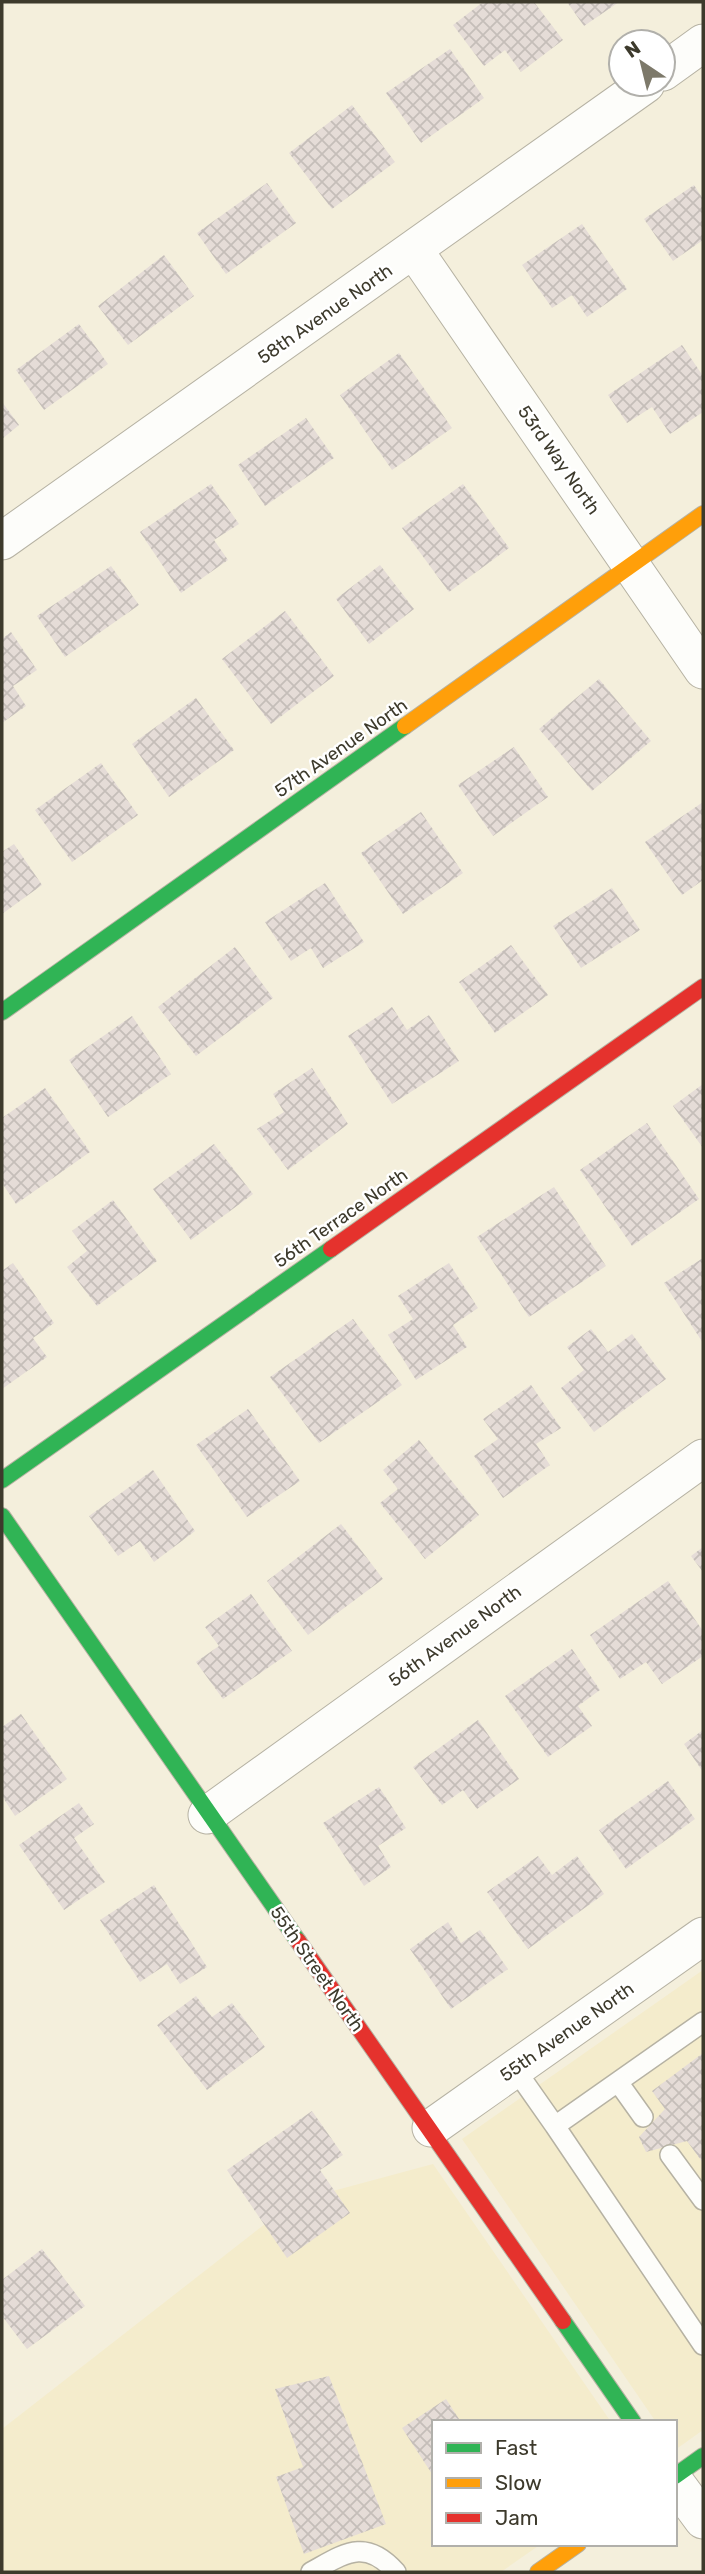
<svg xmlns="http://www.w3.org/2000/svg" width="705" height="2574" font-family="Rubik,sans-serif">
<style>
.built{fill:#f4eccc}
.building{fill:url(#building-cross-hatch)}
.lines{fill:none;stroke-linecap:round;stroke-linejoin:round}
.lane-casing{stroke:#b6b2a3;stroke-width:22}
.street-casing{stroke:#b6b2a3;stroke-width:39}
.fast-casing{stroke:#b6b2a3;stroke-width:18}
.slow-casing{stroke:#b6b2a3;stroke-width:18}
.jam-casing{stroke:#b6b2a3;stroke-width:18}
.lane{stroke:#fdfdfa;stroke-width:19}
.street{stroke:#fdfdfa;stroke-width:37}
.fast{stroke:#30b455;stroke-width:16}
.slow{stroke:#ff9f0a;stroke-width:16}
.jam{stroke:#e5322d;stroke-width:16}
.labels{text-anchor:middle;dominant-baseline:central;stroke-width:5;stroke-linejoin:round;paint-order:stroke}
.street-label{font-size:18px;fill:#3d3a2c;stroke:#fff}
</style>
<defs>
<pattern id="building-cross-hatch" width="8" height="8" patternUnits="userSpaceOnUse" patternTransform="scale(1.75)"><rect width="8" height="8" fill="#e5dcd7"/><path d="M0 0l8 8M0 8l8-8" fill="none" stroke="#c5beb9"/></pattern>
</defs>
<rect width="100%" height="100%" fill="#f4efdc"/>
<path class="built" d="M703 1970V2430L675 2450V2422H656L462 2139Z
M433 2164 611 2422H434V2544H541L501 2572H2V2429L283 2210 281 2205Z"/>
<path class="building" d="M483 2H534L563 40 521 72 505 50 484 66 453 25Z
M567 2H619L584 26Z
M450 49 484 98 421 143 386 93Z
M352 105 395 162 332 209 289 153Z
M267 183 296 223 226 274 197 233Z
M694 185 703 199V240L673 261 644 219Z
M582 224 627 289 587 317 572 295 552 308 522 265Z
M164 255 194 296 128 345 98 306Z
M79 324 108 364 44 410 16 370Z
M682 345 703 376V412L670 434 652 407 627 423 608 395Z
M399 353 452 428 392 470 340 395Z
M2 402 19 425 2 439Z
M306 418 334 458 265 506 238 465Z
M211 484 239 524 214 540 228 560 181 593 140 532Z
M463 484 509 548 449 592 402 528Z
M380 565 414 609 369 644 336 599Z
M111 566 139 605 65 657 37 616Z
M285 611 334 676 271 724 222 659Z
M11 632 37 670 13 686 26 706 2 723V639Z
M599 679 651 741 592 791 539 729Z
M196 698 234 750 169 797 132 744Z
M514 747 548 797 493 836 458 785Z
M101 763 138 815 72 862 35 810Z
M703 802V880L682 895 645 842Z
M421 812 463 873 403 914 361 853Z
M14 844 42 885 2 914V852Z
M325 883 364 942 323 968 311 948 291 961 265 922Z
M612 888 640 930 581 968 553 926Z
M511 945 548 995 495 1033 459 982Z
M235 947 273 998 196 1056 158 1007Z
M392 1007 407 1030 429 1015 459 1061 392 1104 348 1036Z
M132 1016 171 1074 108 1117 69 1060Z
M312 1068 348 1124 288 1170 257 1129 284 1112 273 1094Z
M703 1084V1148L673 1106Z
M45 1088 90 1152 16 1204 2 1183V1118Z
M647 1123 699 1199 632 1246 580 1170Z
M214 1144 253 1194 191 1240 153 1189Z
M554 1187 606 1266 529 1317 477 1237Z
M113 1200 157 1261 97 1306 67 1267 87 1251 72 1231Z
M703 1258V1343L664 1283Z
M13 1263 54 1323 33 1338 47 1357 2 1389V1271Z
M449 1263 478 1308 453 1325 467 1347 416 1380 388 1335 413 1319 398 1296Z
M353 1319 402 1385 319 1443 270 1377Z
M591 1329 608 1352 632 1334 666 1379 594 1432 561 1388 584 1370 567 1347Z
M531 1385 561 1428 536 1444 550 1465 503 1498 474 1456 498 1439 483 1419Z
M248 1409 300 1481 247 1517 196 1445Z
M419 1440 479 1515 425 1559 380 1503 398 1489 383 1470Z
M153 1470 195 1531 154 1562 140 1541 118 1556 89 1516Z
M341 1524 383 1579 308 1635 267 1581Z
M703 1547V1572L691 1556Z
M668 1581 703 1631V1656L662 1684 646 1662 620 1679 590 1635Z
M251 1594 292 1651 223 1699 196 1662 219 1646 205 1627Z
M572 1649 600 1690 578 1706 592 1726 548 1757 505 1696Z
M21 1714 67 1779 15 1816 2 1796V1727Z
M478 1720 519 1779 477 1809 463 1790 442 1805 413 1767Z
M703 1730V1772L684 1744Z
M668 1781 695 1819 626 1869 599 1830Z
M379 1787 406 1828 378 1846 391 1867 364 1886 323 1823Z
M79 1803 94 1824 74 1838 105 1882 64 1910 19 1845Z
M538 1856 552 1875 577 1856 604 1894 528 1949 487 1892Z
M154 1885 207 1967 180 1984 167 1964 140 1982 100 1920Z
M448 1922 461 1943 480 1930 508 1969 451 2009 410 1949Z
M196 1996 212 2017 232 2003 265 2047 207 2090 157 2025Z
M703 2053V2163L687 2141 646 2152 639 2137 665 2109 652 2091Z
M312 2111 343 2155 320 2170 350 2213 287 2258 227 2170Z
M42 2249 85 2306 27 2349 2 2316V2280Z
M329 2376 386 2524 304 2554 276 2477 303 2467 275 2389Z
M446 2399 461 2422H434V2477L402 2428Z"/>
<g class="lines">
<g class="lane-casing">
<path id="lane" d="M515 2069 555 2126 703 2022
M618 2082 643 2117
M555 2126 703 2345
M670 2155 703 2200
M311 2572C344 2554 365 2537 396 2572"/>
</g>
<g class="street-casing">
<path id="street" d="M663 72 703 43
M414 250 703 670
M2 541 646 84
M207 1815 703 1458
M431 2128 703 1936
M675 2482 703 2520"/>
</g>
<g class="fast-casing">
<path id="fast" d="M2 1012 405 726
M2 1480 331 1249
M2 1516 298 1941
M563 2321 633 2422
M675 2476 703 2456"/>
</g>
<g class="slow-casing">
<path id="slow" d="M405 726 703 514
M538 2572 578 2544"/>
</g>
<g class="jam-casing">
<path id="jam" d="M331 1249 703 987
M298 1941 563 2321"/>
</g>
<use href="#lane" class="lane"/>
<use href="#street" class="street"/>
<use href="#fast" class="fast"/>
<use href="#slow" class="slow"/>
<use href="#jam" class="jam"/>
</g>
<g class="labels">
<g class="street-label">
<text transform="translate(325 314) rotate(-35)">58th Avenue North</text>
<text transform="translate(559 460) rotate(55)">53rd Way North</text>
<text transform="translate(341 748) rotate(-35)">57th Avenue North</text>
<text transform="translate(341 1218) rotate(-35)">56th Terrace North</text>
<text transform="translate(455 1636) rotate(-36)">56th Avenue North</text>
<text transform="translate(317 1969) rotate(55)">55th Street North</text>
<text transform="translate(567 2032) rotate(-35)">55th Avenue North</text>
</g>
</g>
<rect width="705" height="2574" fill="none" stroke="#3d3a2c" stroke-width="7"/>
<rect x="432" y="2420" width="245" height="126" fill="#ffffff" stroke="#b1b0ab" stroke-width="2"/>
<rect x="446" y="2443" width="35" height="10" fill="#30b455" stroke="#b1b0ab" stroke-width="2"/>
<text x="495" y="2455" font-size="21" fill="#3d3a2c">Fast</text>
<rect x="446" y="2478" width="35" height="10" fill="#ff9f0a" stroke="#b1b0ab" stroke-width="2"/>
<text x="495" y="2490" font-size="21" fill="#3d3a2c">Slow</text>
<rect x="446" y="2513" width="35" height="10" fill="#e5322d" stroke="#b1b0ab" stroke-width="2"/>
<text x="495" y="2525" font-size="21" fill="#3d3a2c">Jam</text>
<g transform="translate(642 63) rotate(325)"><circle r="33" fill="#ffffff" stroke="#b1b0ab" stroke-width="2"/>
<path d="M0-5L12 26L0 18L-12 26Z" fill="#7d796a"/>
<text y="-10" font-size="19" font-weight="bold" text-anchor="middle" fill="#3d3a2c">N</text>
</g>
</svg>
